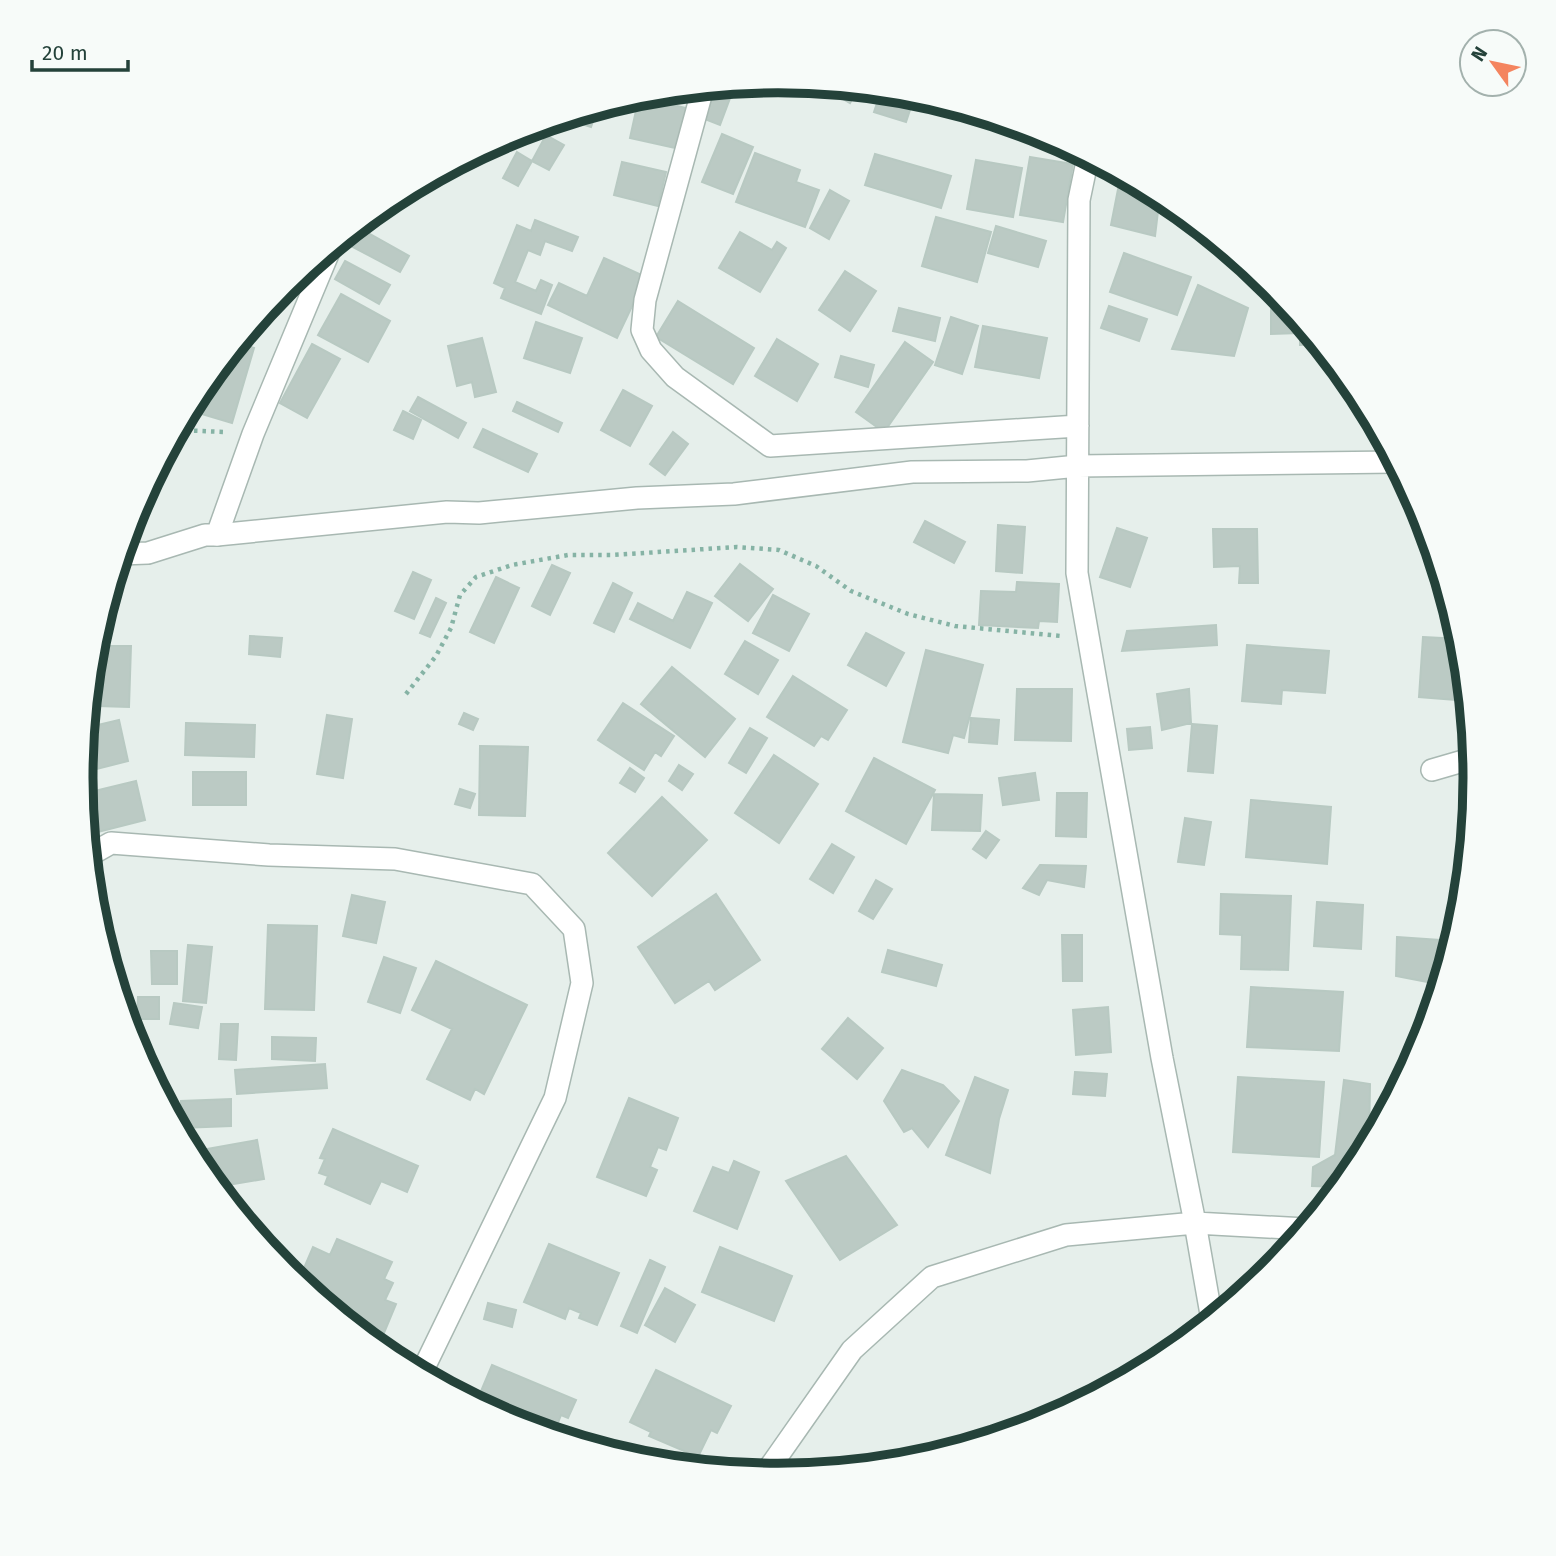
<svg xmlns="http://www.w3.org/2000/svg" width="1556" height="1556" font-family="'Fira Sans',sans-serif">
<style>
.building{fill:#bbcac4;stroke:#b8c9c2;stroke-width:2}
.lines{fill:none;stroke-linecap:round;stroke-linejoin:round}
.minor-casing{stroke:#a8b8b2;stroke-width:24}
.tertiary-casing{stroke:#a8b8b2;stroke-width:24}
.path{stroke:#86b3a5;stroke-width:4.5;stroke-dasharray:3.5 5;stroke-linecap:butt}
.minor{stroke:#fff;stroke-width:21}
.tertiary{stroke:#fff;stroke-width:21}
.rim{fill:none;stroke:#24423a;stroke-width:9}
</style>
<rect width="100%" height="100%" fill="#e6efeb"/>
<path class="building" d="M818 84 858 88 850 103Z
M735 85 720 125 702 118 713 87Z
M881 91 914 94 955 106 953 112 914 98 906 122 874 112Z
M639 97 690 109 680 149 630 138Z
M598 107 591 127 563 118Z
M722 134 753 147 733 194 702 182Z
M546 135 564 145 549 170 532 161Z
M517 152 532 161 518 186 503 178Z
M755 153 800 170 796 182 819 190 805 227 736 202Z
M875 154 951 176 941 208 865 185Z
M1030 157 1073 164 1063 222 1020 215Z
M976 160 1022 168 1013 217 967 209Z
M622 162 666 172 658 206 614 195Z
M1121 174 1160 195 1155 236 1111 225Z
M830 190 849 201 829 239 810 228Z
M936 217 991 232 977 282 922 266Z
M535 220 578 237 572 251 545 241 540 255 528 250 515 282 536 291 541 280 552 285 541 314 501 298 505 288 494 283 517 225 531 231Z
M996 226 1046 241 1038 267 988 253Z
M363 230 409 256 400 272 353 247Z
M740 232 772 250 777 242 786 248 760 292 719 268Z
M1124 253 1191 277 1177 315 1110 292Z
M604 258 646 277 617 338 548 305 559 283 587 296Z
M345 261 390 285 379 304 335 279Z
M845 271 876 291 850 331 819 310Z
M1198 285 1248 308 1234 356 1172 349Z
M1271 285 1320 344 1300 345V333L1271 334Z
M341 294 390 321 368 362 318 335Z
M678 301 754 348 733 384 656 337Z
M1109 306 1147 319 1139 341 1101 328Z
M899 308 940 318 935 341 893 331Z
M951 317 978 326 962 374 935 365Z
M536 322 582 338 570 373 524 358Z
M983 326 1047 338 1039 378 975 367Z
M482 338 496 392 475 397 472 382 457 386 448 346Z
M777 339 818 364 797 401 755 376Z
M905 342 933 362 884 432 856 412Z
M237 343 254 348 232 423 188 410 198 390Z
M312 344 340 359 307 418 280 403Z
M841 356 874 365 868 387 835 377Z
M623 390 652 406 630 446 601 430Z
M418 397 466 423 458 438 410 411Z
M517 402 562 423 558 432 513 411Z
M403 411 421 420 413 439 394 430Z
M483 429 537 454 528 472 474 447Z
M673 432 688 444 665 475 650 464Z
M925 521 965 542 954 563 914 542Z
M998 525 1025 527 1022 573 996 571Z
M1117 528 1147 538 1130 587 1100 577Z
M1213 529H1257L1258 583H1239L1240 566 1214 567Z
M740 564 773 589 748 621 715 596Z
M552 565 570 573 550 615 532 606Z
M413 572 431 580 414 619 395 611Z
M496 577 519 588 494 643 470 632Z
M1017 582 1059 584 1057 622 1039 621 1038 628 979 625 981 591 1016 592Z
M613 583 632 593 614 632 594 623Z
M687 592 712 603 690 648 630 619 638 603 673 621Z
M773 595 809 614 789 651 753 633Z
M436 598 446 603 430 637 420 633Z
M1216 625 1217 645 1122 651 1127 631Z
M866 633 904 653 886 686 848 665Z
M250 636 282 638 280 657 249 654Z
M1423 637 1461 639 1468 701 1419 697Z
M745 641 778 660 758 694 725 674Z
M1247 645 1329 651 1325 693 1282 690 1281 704 1242 701Z
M100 646H131L129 707 98 706Z
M926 650 983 665 964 738 953 735 948 753 903 742Z
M672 667 735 719 705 757 641 704Z
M793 676 847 710 828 740 821 736 814 746 767 717Z
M1017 689H1072L1071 741 1015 740Z
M1189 689 1191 723 1162 730 1157 694Z
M623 703 674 736 661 756 655 752 644 770 598 740Z
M464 713 478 719 473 730 459 724Z
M327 715 352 719 343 778 317 774Z
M971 718 999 720 997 744 969 742Z
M119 720 128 761 81 773 85 728Z
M186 723 255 725 254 757 185 755Z
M1192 724 1217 726 1213 773 1188 771Z
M1150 727 1152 748 1129 750 1127 729Z
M750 728 767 738 746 773 729 763Z
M480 746 528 747 525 816 479 815Z
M774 755 818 784 779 843 735 813Z
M874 758 935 790 906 844 846 811Z
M679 765 693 774 682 790 669 781Z
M630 768 644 778 635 792 620 783Z
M193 772H246V805H193Z
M1035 773 1039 800 1003 805 999 778Z
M136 781 145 820 86 835 82 794Z
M460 789 475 794 470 808 455 804Z
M1057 793H1087L1086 837 1056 836Z
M934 794 982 795 980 831 932 830Z
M662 797 707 840 652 896 608 853Z
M1251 800 1331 807 1327 864 1246 857Z
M1185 818 1211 822 1204 865 1178 862Z
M986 831 999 840 986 858 973 849Z
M832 844 854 857 833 893 810 879Z
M1040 865 1086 866 1084 887 1047 880 1039 895 1023 888Z
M876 880 892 889 873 919 859 911Z
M716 894 760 960 715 990 709 981 675 1003 638 947Z
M1221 894 1291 896 1288 970 1241 969 1242 935 1220 934Z
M352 895 385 902 376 943 343 936Z
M1317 902 1363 905 1361 949 1314 946Z
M268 925 317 926 314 1010 265 1009Z
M1062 935H1082V981H1063Z
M1397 937 1454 941 1444 972H1438L1433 983 1396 976Z
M188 945 212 947 206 1003 183 1001Z
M888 950 942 965 936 986 882 972Z
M151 951H177V984H152Z
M384 957 416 968 400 1013 368 1002Z
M436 961 527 1005 484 1094 475 1089 470 1100 427 1079 452 1029 412 1010Z
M1251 987 1343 992 1339 1051 1247 1047Z
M138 997H159V1019H137Z
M174 1003 202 1007 198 1028 170 1024Z
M1108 1007 1111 1052 1076 1055 1073 1010Z
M848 1018 883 1048 857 1079 822 1049Z
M221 1024H238L236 1060 219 1059Z
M272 1037 316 1038 315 1061 272 1059Z
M325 1064 327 1088 237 1094 235 1070Z
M902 1070 943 1085 959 1101 928 1147 912 1128 904 1132 884 1101Z
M1075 1072 1107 1074 1105 1096 1073 1094Z
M975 1077 1008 1090 999 1119 990 1173 946 1155Z
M1238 1077 1324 1082 1319 1157 1233 1152Z
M1344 1080 1370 1084 1369 1144 1358 1166 1340 1187 1312 1186 1313 1167 1335 1155Z
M629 1098 678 1118 666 1150 658 1147 650 1167 657 1170 646 1196 597 1177Z
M231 1099V1126L181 1128V1101Z
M333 1129 418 1166 407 1192 381 1181 370 1204 325 1184 328 1176 319 1173 325 1159 320 1158Z
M257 1140 264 1179 227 1185 225 1178 210 1180 206 1175 201 1150Z
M846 1156 897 1225 840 1260 786 1181Z
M734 1161 759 1172 737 1229 694 1211 713 1167 729 1173Z
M337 1239 392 1262 384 1279 393 1283 385 1300 396 1304 384 1333 365 1325 361 1334 298 1282 313 1247 330 1255Z
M549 1244 619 1273 597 1325 579 1318 581 1313 569 1308 565 1319 524 1302Z
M720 1247 792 1276 774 1321 702 1292Z
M650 1260 665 1267 637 1333 621 1326Z
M665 1288 695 1305 675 1342 645 1325Z
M488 1303 516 1310 512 1327 484 1319Z
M492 1365 576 1400 568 1418 561 1415 554 1433 561 1436V1437L511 1422 476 1403Z
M656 1370 731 1406 717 1433 711 1430 698 1457 649 1436 651 1432 630 1422Z"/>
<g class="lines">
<g class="minor-casing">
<path id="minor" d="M703 88 645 300 642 330 651 350 675 377 770 446 1078 426
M217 535 447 512 479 513 637 498 734 494 912 472 1027 471 1078 466 1396 462
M1432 770 1463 761H1474
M88 856 111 843 269 855 395 859 532 884 574 929 582 983 555 1098 421 1374
M1212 1320 1195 1223 1306 1229
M765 1474 852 1350 932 1277 1066 1235 1195 1223 1162 1058 1077 573 1079 200 1088 157"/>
</g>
<g class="tertiary-casing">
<path id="tertiary" d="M121 554 148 553 205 535H217L253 434 331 247"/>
</g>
<path class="path" d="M177 430 225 432
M406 694 436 656 451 628 460 595 476 577 512 565 568 555H612L737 547 779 550 816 566 851 591 908 614 955 626 1061 636"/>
<use href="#minor" class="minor"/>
<use href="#tertiary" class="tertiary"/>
</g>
<path d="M0 0H1556V1556H0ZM93 778a685 685 0 1 1 1370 0a685 685 0 1 1-1370 0Z" fill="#f7fbf9" fill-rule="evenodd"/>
<path class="rim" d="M93 778a685 685 0 1 1 1370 0a685 685 0 1 1-1370 0Z"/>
<g transform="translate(1493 63) rotate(303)"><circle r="33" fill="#f7fbf9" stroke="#a3b1ad" stroke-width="2"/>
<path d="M0-5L12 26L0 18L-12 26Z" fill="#f4845f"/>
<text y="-10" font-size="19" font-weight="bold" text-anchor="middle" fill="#24423a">N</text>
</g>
<path d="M32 60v10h96v-10" fill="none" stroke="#24423a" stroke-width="3.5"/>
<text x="42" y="60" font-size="21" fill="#24423a" stroke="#f7fbf9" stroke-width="5" paint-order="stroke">20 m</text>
</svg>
